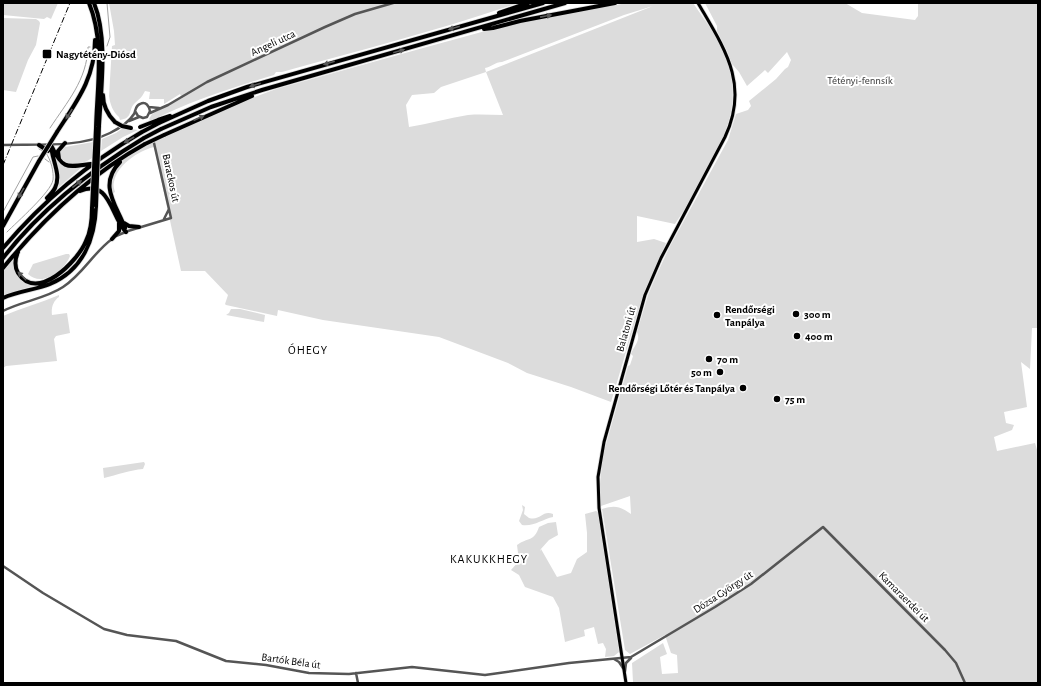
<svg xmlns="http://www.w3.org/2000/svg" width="1041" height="686" font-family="'Alegreya Sans',sans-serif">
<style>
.green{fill:#dcdcdc;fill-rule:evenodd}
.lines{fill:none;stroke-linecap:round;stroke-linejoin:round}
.stream{stroke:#a3a3a3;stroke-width:1}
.major-casing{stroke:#dbdbdb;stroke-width:4.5}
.highway-casing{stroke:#dbdbdb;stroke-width:5.5}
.minor{stroke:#555;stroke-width:2.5}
.major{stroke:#000;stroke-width:3}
.highway{stroke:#000;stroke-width:4}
.rail{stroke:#000;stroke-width:1;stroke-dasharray:6 2 1 2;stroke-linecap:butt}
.highway-bridge-casing{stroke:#dbdbdb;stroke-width:5.5;stroke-linecap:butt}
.highway-bridge{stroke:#000;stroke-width:4}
.oneway{fill:#595959}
.poi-dot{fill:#000;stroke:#fff;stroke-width:1.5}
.labels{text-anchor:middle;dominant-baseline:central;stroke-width:4;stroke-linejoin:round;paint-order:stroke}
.street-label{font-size:11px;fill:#000;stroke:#fff}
.poi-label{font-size:11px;font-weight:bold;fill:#000;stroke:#fff;text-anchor:start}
.park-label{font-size:11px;fill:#333;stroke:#fff}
.neighbourhood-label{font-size:12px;letter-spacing:1px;fill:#000;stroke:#fff}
</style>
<rect width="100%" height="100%" fill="#fff"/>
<path class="green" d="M3 3H58L51 19 47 17 44 19 3 15Z
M109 3H518C440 30 361 50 282 72H276L274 75C232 88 190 101 151 121L149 119 152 114 182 98 180 94 164 104V99H149L150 92 145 91C141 99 140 98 134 104 128 111 133 118 120 120L119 117C113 112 110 104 109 96L112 46 115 45 114 31Z
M627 3H693C706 22 724 45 729 67 741 112 722 141 701 179 693 194 685 210 675 224L637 216V242L654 239 666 243 644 292 611 402 571 387 527 373 508 363 439 337 323 320 278 310 277 316 226 305 225 304 228 295 205 271H181L154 147C138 151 117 165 114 182 113 185 114 189 115 192L112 194 111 187 112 177 119 163 125 158 148 144 241 102 276 89 423 48 489 30 547 17ZM653 6 486 72 485 68C491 67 495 62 502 62L624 15ZM486 72 503 115C491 115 480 114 468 115 448 118 429 124 409 127L406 105 412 95 434 93 441 87Z
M705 3H845L862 13 915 20 918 16V3H1038V328H1032L1030 369 1021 362 1027 407 1004 412 1006 423 1014 425 1012 430 994 437 997 451 1035 443 1038 453V683H631L633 682 632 663 663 643 667 654 660 657 662 674 678 673 677 655 671 653 665 635 630 654 625 650 602 509C615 505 619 506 631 514L630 496 601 506 600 484 603 455 628 366 630 365 633 356 631 354C634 345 641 341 637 332L648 295 656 276 669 248 728 140 736 114 748 110 751 106 749 101 776 79 785 69 788 67 791 60 787 52 768 73 765 70 747 86 739 72 732 64 727 51 717 31V26Z
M3 18 36 19 39 21 40 23 36 45 28 60 16 92 3 90Z
M123 128 138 130 123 137 101 151 102 139 116 133Z
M93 142 92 158C81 165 71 169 61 158L60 151 65 147Z
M55 157C63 167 70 170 82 167L58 188 60 179Z
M66 254H69L70 256C65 270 42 288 28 274L33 264Z
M14 258C12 278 24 278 39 284L3 295V272Z
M59 295V297C53 301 51 308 52 315L67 313 70 333 56 336 54 339 57 361 6 366 3 368V316C21 308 41 303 59 295Z
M231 309H240L265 315 264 322 226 315 229 313Z
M144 462 145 464 143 469C130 470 117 475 104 478L103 468Z
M522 505 525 507 524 514 529 518C541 521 542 510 553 514V517C543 519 533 527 522 525L519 521 523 510Z
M596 511 598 512 619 652 614 656 605 657 606 649 603 643 598 644 594 627 584 630 585 636 565 642 559 608 553 597 525 587 519 575 511 570 519 561 517 545C528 537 534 542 539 527L548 523 556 522 558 535 549 540 540 550V551L541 549 557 577 571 573 577 559 587 552V533L585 514Z"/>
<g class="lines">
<path class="stream" d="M107 3 110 37 107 46
M50 128C67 102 87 80 88 47H90
M39 149 43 151
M45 159 49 162
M3 212 33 157 38 156
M7 232C17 222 51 192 53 180 54 172 51 160 46 153"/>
<g class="major-casing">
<path id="major" d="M626 683 599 508 598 477 604 442 645 295 661 258 725 137C750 84 724 48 698 3"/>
</g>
<g class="highway-casing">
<path id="highway" d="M89 3C105 42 97 87 96 128
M94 3C108 37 101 89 99 126
M499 13 528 3
M484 29 493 28 520 21 615 3
M103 95C103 106 107 114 115 122
M158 120 170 116
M159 123 208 101 247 87 543 3
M161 129 211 107 262 90 565 3
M57 132C77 101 95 78 95 40
M164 135 252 96
M39 145 48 151
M52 147C63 170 67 167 91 164
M59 159 58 151 65 143
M120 162C98 185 116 204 125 228
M80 191C110 178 111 217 126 232
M47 198C50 195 53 192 55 188 62 174 51 159 51 144
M124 223 129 226 139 227
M3 226 39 161
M112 239 119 231V223
M3 248C44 200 87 164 142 132
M18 252C15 259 14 266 18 273 37 303 78 261 86 241 91 231 92 219 92 208
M3 258C41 209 91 170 144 138
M3 268C43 219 89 175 145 144
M3 298C18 291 35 290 50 284 83 270 95 239 96 206"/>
</g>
<path class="minor" d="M149 107 159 108
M150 113 168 105 207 82 325 27 355 14 393 3
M129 121 139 117
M3 145C36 144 80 148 110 133 118 129 129 122 134 114 136 110 135 106 140 104 146 101 149 106 150 111L147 117 143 118 138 116 135 111
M164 219 169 209
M116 236 128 231 171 218 154 143
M3 311C22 301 45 299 63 287 83 274 93 253 112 239
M3 566 43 593 104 629 127 635 176 641 226 661 266 665 309 673 349 674 412 667 485 675 569 663 631 657 715 607 751 584 823 527 945 650 956 663 965 683
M614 659 619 662 623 668
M625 671 626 663 631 658
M356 673 358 683"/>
<use href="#major" class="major"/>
<use href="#highway" class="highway"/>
<path class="rail" d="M3 165 70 3"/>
<g class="highway-bridge-casing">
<path id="highway-bridge" d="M115 122 122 126 131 128
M140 127 158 120
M142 132 159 123
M144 138 161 129
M145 144 164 135
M39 161 57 132
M96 206 99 126
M92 208 96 128"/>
</g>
<use href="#highway-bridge" class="highway-bridge"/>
</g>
<defs><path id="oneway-solid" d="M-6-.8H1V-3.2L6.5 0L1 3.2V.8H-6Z"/></defs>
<g class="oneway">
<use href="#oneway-solid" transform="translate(546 16) rotate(-11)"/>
<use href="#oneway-solid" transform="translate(454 28) rotate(164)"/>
<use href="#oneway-solid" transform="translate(399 51) rotate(-16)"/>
<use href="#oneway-solid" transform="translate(329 63) rotate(164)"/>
<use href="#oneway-solid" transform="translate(255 85) rotate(163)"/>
<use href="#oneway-solid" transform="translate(69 114) rotate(123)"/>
<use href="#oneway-solid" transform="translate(199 118) rotate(-24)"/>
<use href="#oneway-solid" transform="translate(129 140) rotate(150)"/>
<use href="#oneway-solid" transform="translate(77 184) rotate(-38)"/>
<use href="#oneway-solid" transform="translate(21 193) rotate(120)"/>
<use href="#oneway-solid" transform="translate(22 276) rotate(-135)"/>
</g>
<g class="poi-dot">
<rect x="42" y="49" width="10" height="10" rx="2"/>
<circle cx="796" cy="314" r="4"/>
<circle cx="717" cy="315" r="4"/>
<circle cx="797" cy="336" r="4"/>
<circle cx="709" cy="359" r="4"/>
<circle cx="720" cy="372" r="4"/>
<circle cx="743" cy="388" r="4"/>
<circle cx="777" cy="399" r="4"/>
</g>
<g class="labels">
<g class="street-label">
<text transform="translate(273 43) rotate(-25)">Angeli utca</text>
<text transform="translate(171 178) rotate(78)">Barackos út</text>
<text transform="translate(626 329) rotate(-74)">Balatoni út</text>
<text transform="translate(723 592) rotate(-33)">Dózsa György út</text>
<text transform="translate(904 597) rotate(45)">Kamaraerdei út</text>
<text transform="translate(291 661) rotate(8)">Bartók Béla út</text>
</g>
<g class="poi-label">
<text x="56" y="54">Nagytétény-Diósd</text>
<text x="725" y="309">Rendőrségi<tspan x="725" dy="13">Tanpálya</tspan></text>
<text x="804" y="314">300 m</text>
<text x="805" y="336">400 m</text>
<text x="717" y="359">70 m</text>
<text x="712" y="372" text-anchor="end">50 m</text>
<text x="735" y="388" text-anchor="end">Rendőrségi Lőtér és Tanpálya</text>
<text x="785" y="399">75 m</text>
</g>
<g class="park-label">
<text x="860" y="80">Tétényi-fennsík</text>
</g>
<g class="neighbourhood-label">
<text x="308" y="350">ÓHEGY</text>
<text x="489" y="559">KAKUKKHEGY</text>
</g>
</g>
<rect width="1041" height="686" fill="none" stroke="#000000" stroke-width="8"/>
</svg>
